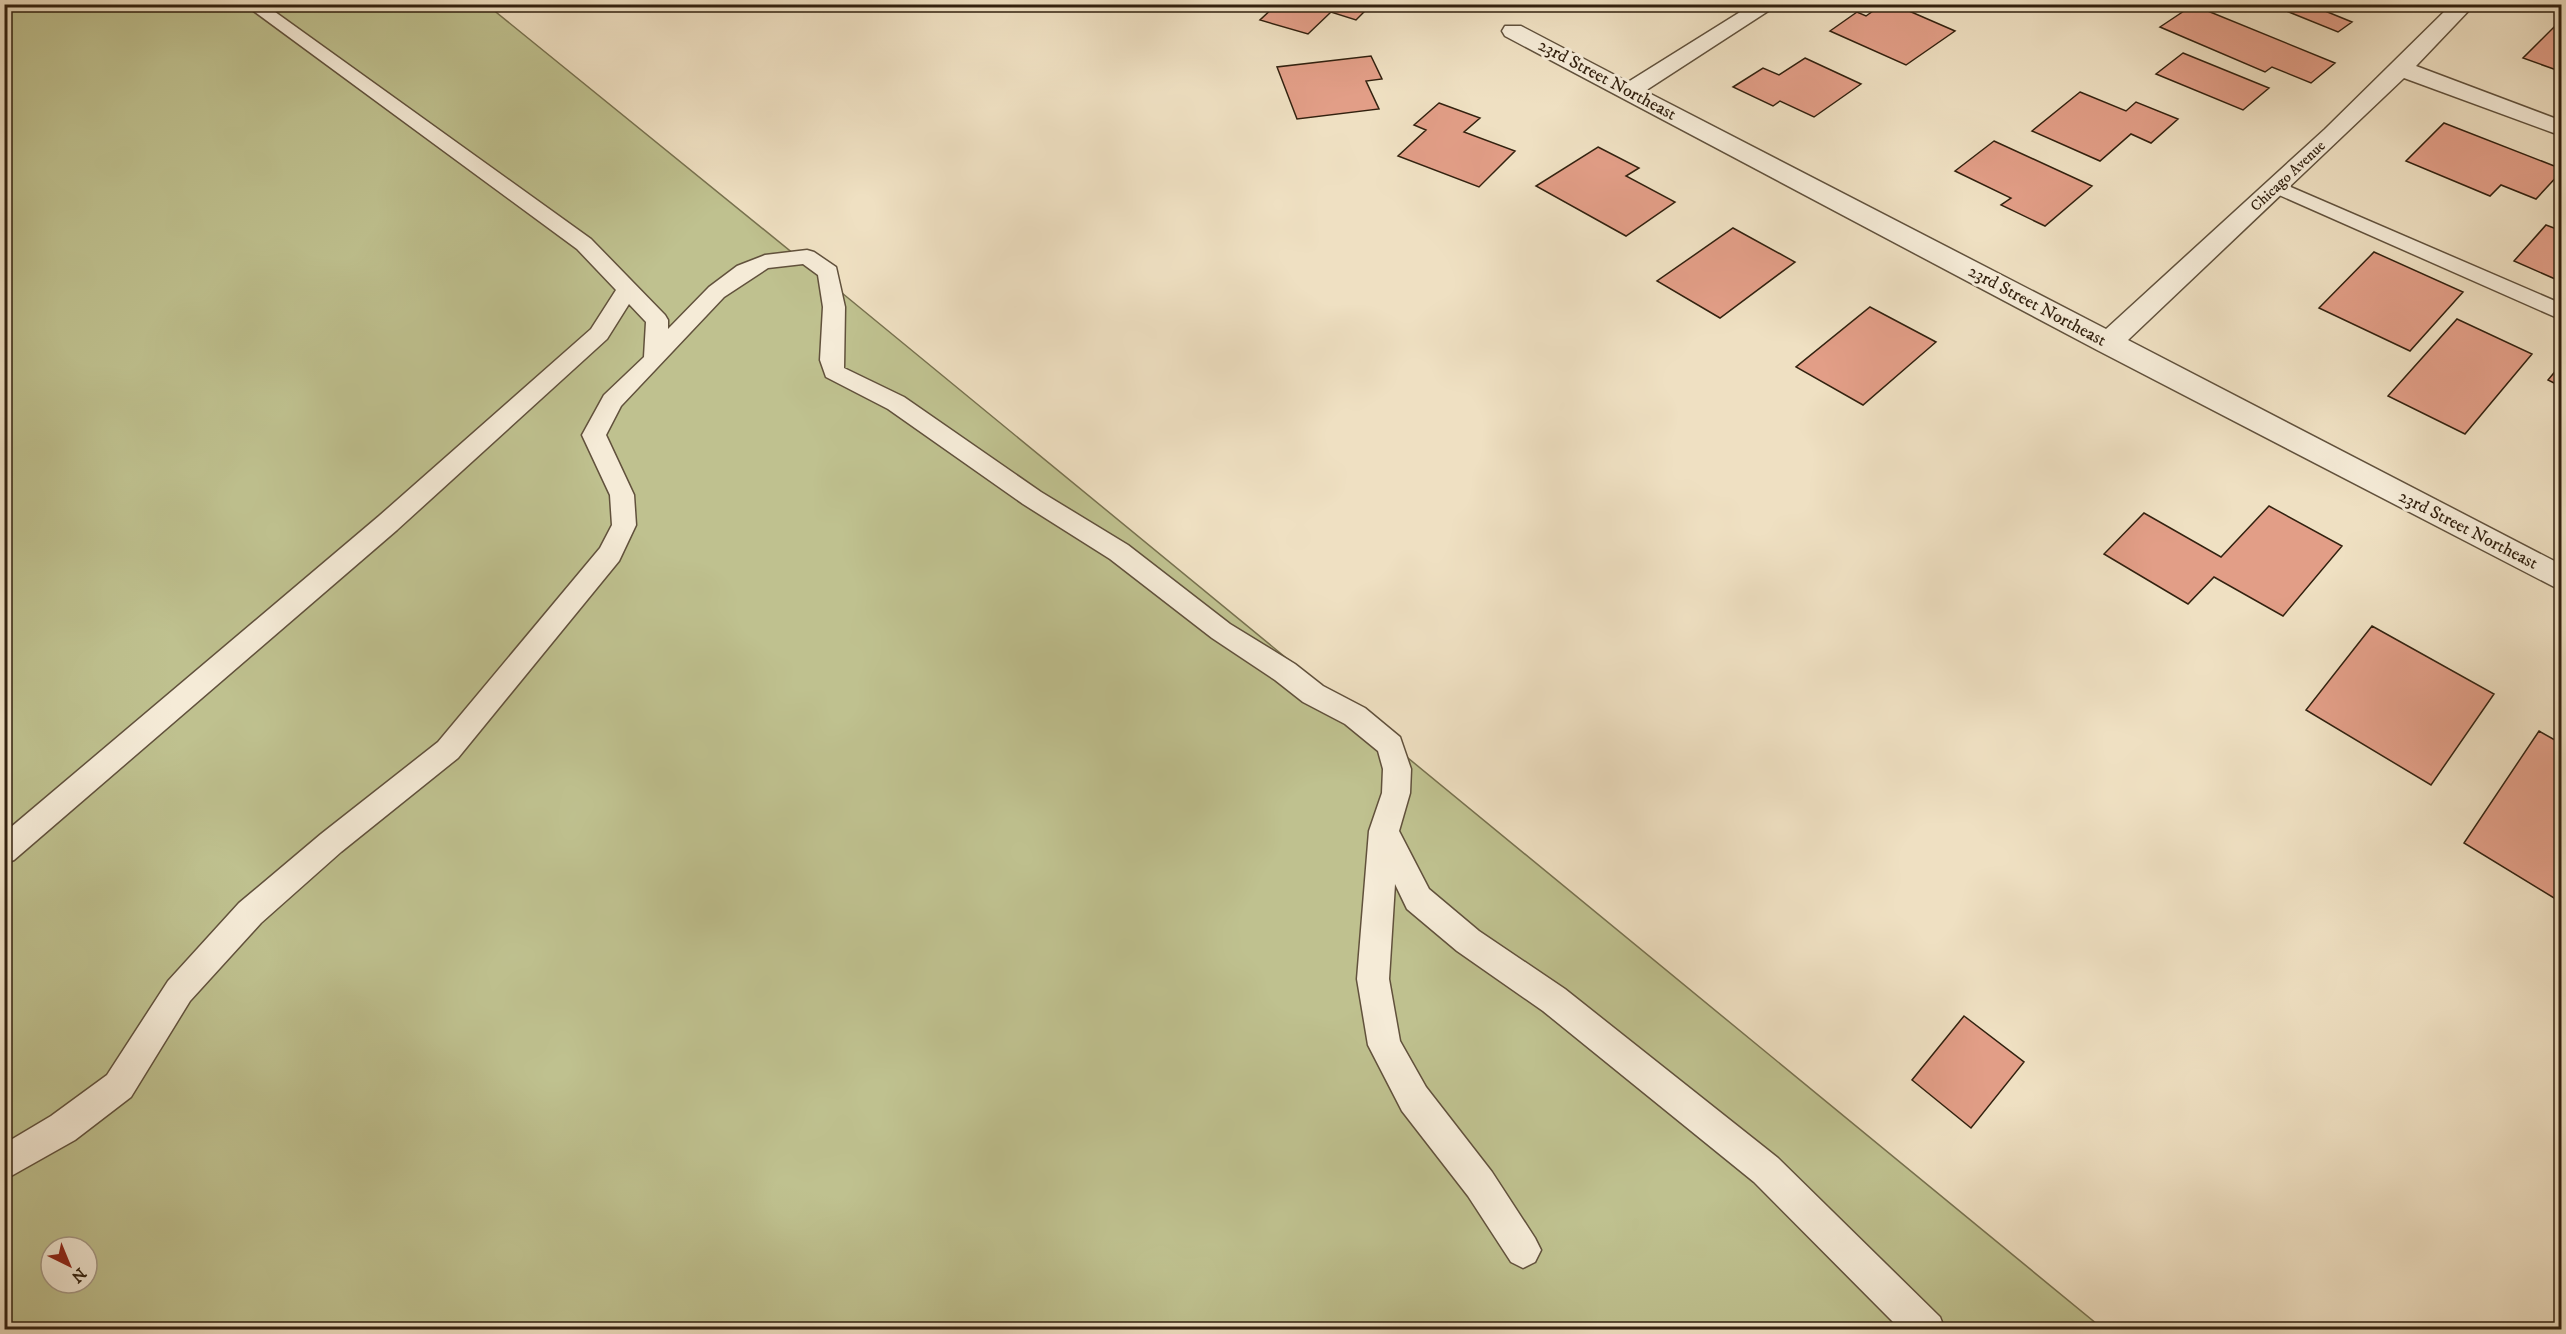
<svg xmlns="http://www.w3.org/2000/svg" width="2566" height="1334" font-family="'IM FELL DW Pica',serif">
<style>
.green{fill:#bfc18f;stroke:#78714f;stroke-width:1.5;fill-rule:evenodd}
.building{fill:#e29e87;stroke:#32210f;stroke-width:1.5}
.lines{fill:none;stroke-linecap:round;stroke-linejoin:round}
.service-casing{stroke:#61513c;stroke-width:3}
.minor-casing{stroke:#61513c;stroke-width:3}
.service{fill:#f5ebd7;fill-rule:evenodd}
.minor{fill:#f5ebd7;fill-rule:evenodd}
.labels{text-anchor:middle;dominant-baseline:central;stroke-width:6;stroke-linejoin:round;paint-order:stroke}
.far-street-label{font-size:15px;fill:#32210f;stroke:#f5ebd7}
.street-label{font-size:18px;fill:#32210f;stroke:#f5ebd7}
</style>
<rect width="100%" height="100%" fill="#efe0c2"/>
<filter id="stains"><feTurbulence type="fractalNoise" baseFrequency=".00333" numOctaves="4"/><feColorMatrix values="0 0 0 0 .2 0 0 0 0 .09 0 0 0 0 .02 0 0 0 .5 -.17"/></filter>
<radialGradient id="worn" r=".72"><stop offset=".6" stop-color="#630" stop-opacity="0"/><stop offset="1" stop-color="#630" stop-opacity=".3"/></radialGradient>
<path class="green" d="M486 4 842 293 2103 1329 5 1330V5ZM51 1247H87V1283H51Z"/>
<path class="building" d="M1277 4H1372L1356 20 1331 12 1308 34 1260 20Z
M1883 4H1893L1955 31 1906 65 1830 31 1857 12 1866 16Z
M2269 4H2308L2352 22 2338 32Z
M2193 5 2335 63 2311 83 2272 67 2265 72 2160 27Z
M2554 27 2562 30V72L2523 58Z
M2183 53 2269 88 2243 110 2156 74Z
M1371 56 1382 79 1366 81 1379 109 1297 119 1277 67Z
M1805 58 1861 84 1814 117 1780 101 1773 106 1733 87 1763 68 1779 75Z
M2080 92 2126 111 2136 102 2178 119 2151 143 2131 134 2100 161 2032 131Z
M1439 103 1480 118 1464 132 1515 151 1479 187 1398 156 1426 130 1414 125Z
M2444 123 2562 169V171L2536 199 2501 185 2490 196 2406 161Z
M1994 141 2092 186 2045 226 2001 205 2011 198 1955 171Z
M1598 147 1639 168 1626 176 1675 202 1626 236 1536 186Z
M2546 225 2562 231V282L2514 261Z
M1733 228 1795 262 1720 318 1657 281Z
M2374 252 2463 292 2410 351 2319 308Z
M1870 307 1936 342 1863 405 1796 367Z
M2457 319 2532 354 2465 434 2388 396Z
M2562 363V387L2548 380Z
M2269 506 2342 546 2283 616 2214 577 2188 604 2104 554 2144 513 2221 557Z
M2372 626 2494 694 2431 785 2306 710Z
M2539 731 2562 744V887L2554 898 2464 843Z
M1964 1016 2024 1062 1971 1128 1912 1080Z"/>
<g class="lines">
<g class="service-casing">
<path id="service" d="M244 4H264L591 239 665 315 668 320V329L709 287 737 266 765 255 807 250 814 252 836 267 845 307 844 368 904 397 1041 492 1128 545 1230 624 1295 664 1323 686 1365 708 1400 737 1411 769 1410 793 1399 831 1429 889 1479 931 1565 989 1778 1158 1940 1317 1945 1330H1901L1754 1182 1543 1011 1457 951 1407 909 1395 884 1389 979 1400 1041 1426 1087 1492 1172 1535 1238 1541 1250 1535 1262 1523 1268 1511 1262 1468 1196 1402 1111 1368 1045 1357 979 1369 831 1382 793 1383 769 1378 751 1345 724 1303 702 1275 680 1212 638 1110 559 1023 504 888 409 826 377 820 360 823 307 818 275 803 264 768 268 724 297 621 406 606 435 634 495 636 525 619 561 458 758 341 852 261 923 190 1001 131 1097 75 1140 4 1180V1144L51 1116 107 1075 168 981 239 903 321 834 438 742 600 548 612 525 610 495 582 435 604 395 644 357 646 322 629 304 607 339 397 530 14 860 4 864V833L379 516 591 329 616 290 577 249Z
M2277 181 2562 304V320L2270 191 2267 187 2270 183Z"/>
</g>
<g class="minor-casing">
<path id="minor" d="M1753 4H1779L1645 91 2106 329 2325 129 2452 4H2475L2416 66 2562 121V136L2404 78 2128 340 2562 565V591L2097 350 1505 36 1502 31 1505 26H1521L1628 82Z"/>
</g>
<use href="#service" class="service"/>
<use href="#minor" class="minor"/>
</g>
<g class="labels">
<g class="far-street-label">
<text transform="translate(2288 176) rotate(-43)">Chicago Avenue</text>
</g>
<g class="street-label">
<text transform="translate(1607 80) rotate(28)">23rd Street Northeast</text>
<text transform="translate(2037 306) rotate(28)">23rd Street Northeast</text>
<text transform="translate(2468 530) rotate(27)">23rd Street Northeast</text>
</g>
</g>
<rect width="2566" height="1334" fill="none" stroke="#efe0c2" stroke-width="24"/>
<rect x="6" y="6" width="2554" height="1322" fill="none" stroke="#32210f" stroke-width="3"/>
<rect x="12" y="12" width="2542" height="1310" fill="none" stroke="#32210f" stroke-width="1.5"/>
<g transform="translate(69 1265) rotate(137)"><circle r="28" fill="#f5ebd7" stroke="#a79a87" stroke-width="1.5"/>
<path d="M0-4.5L10 22L0 15L-10 22Z" fill="#8f2418"/>
<text y="-9" font-size="16" font-weight="bold" text-anchor="middle" fill="#32210f">N</text>
</g>
<rect width="100%" height="100%" filter="url(#stains)"/>
<rect width="100%" height="100%" fill="url(#worn)"/>
</svg>
